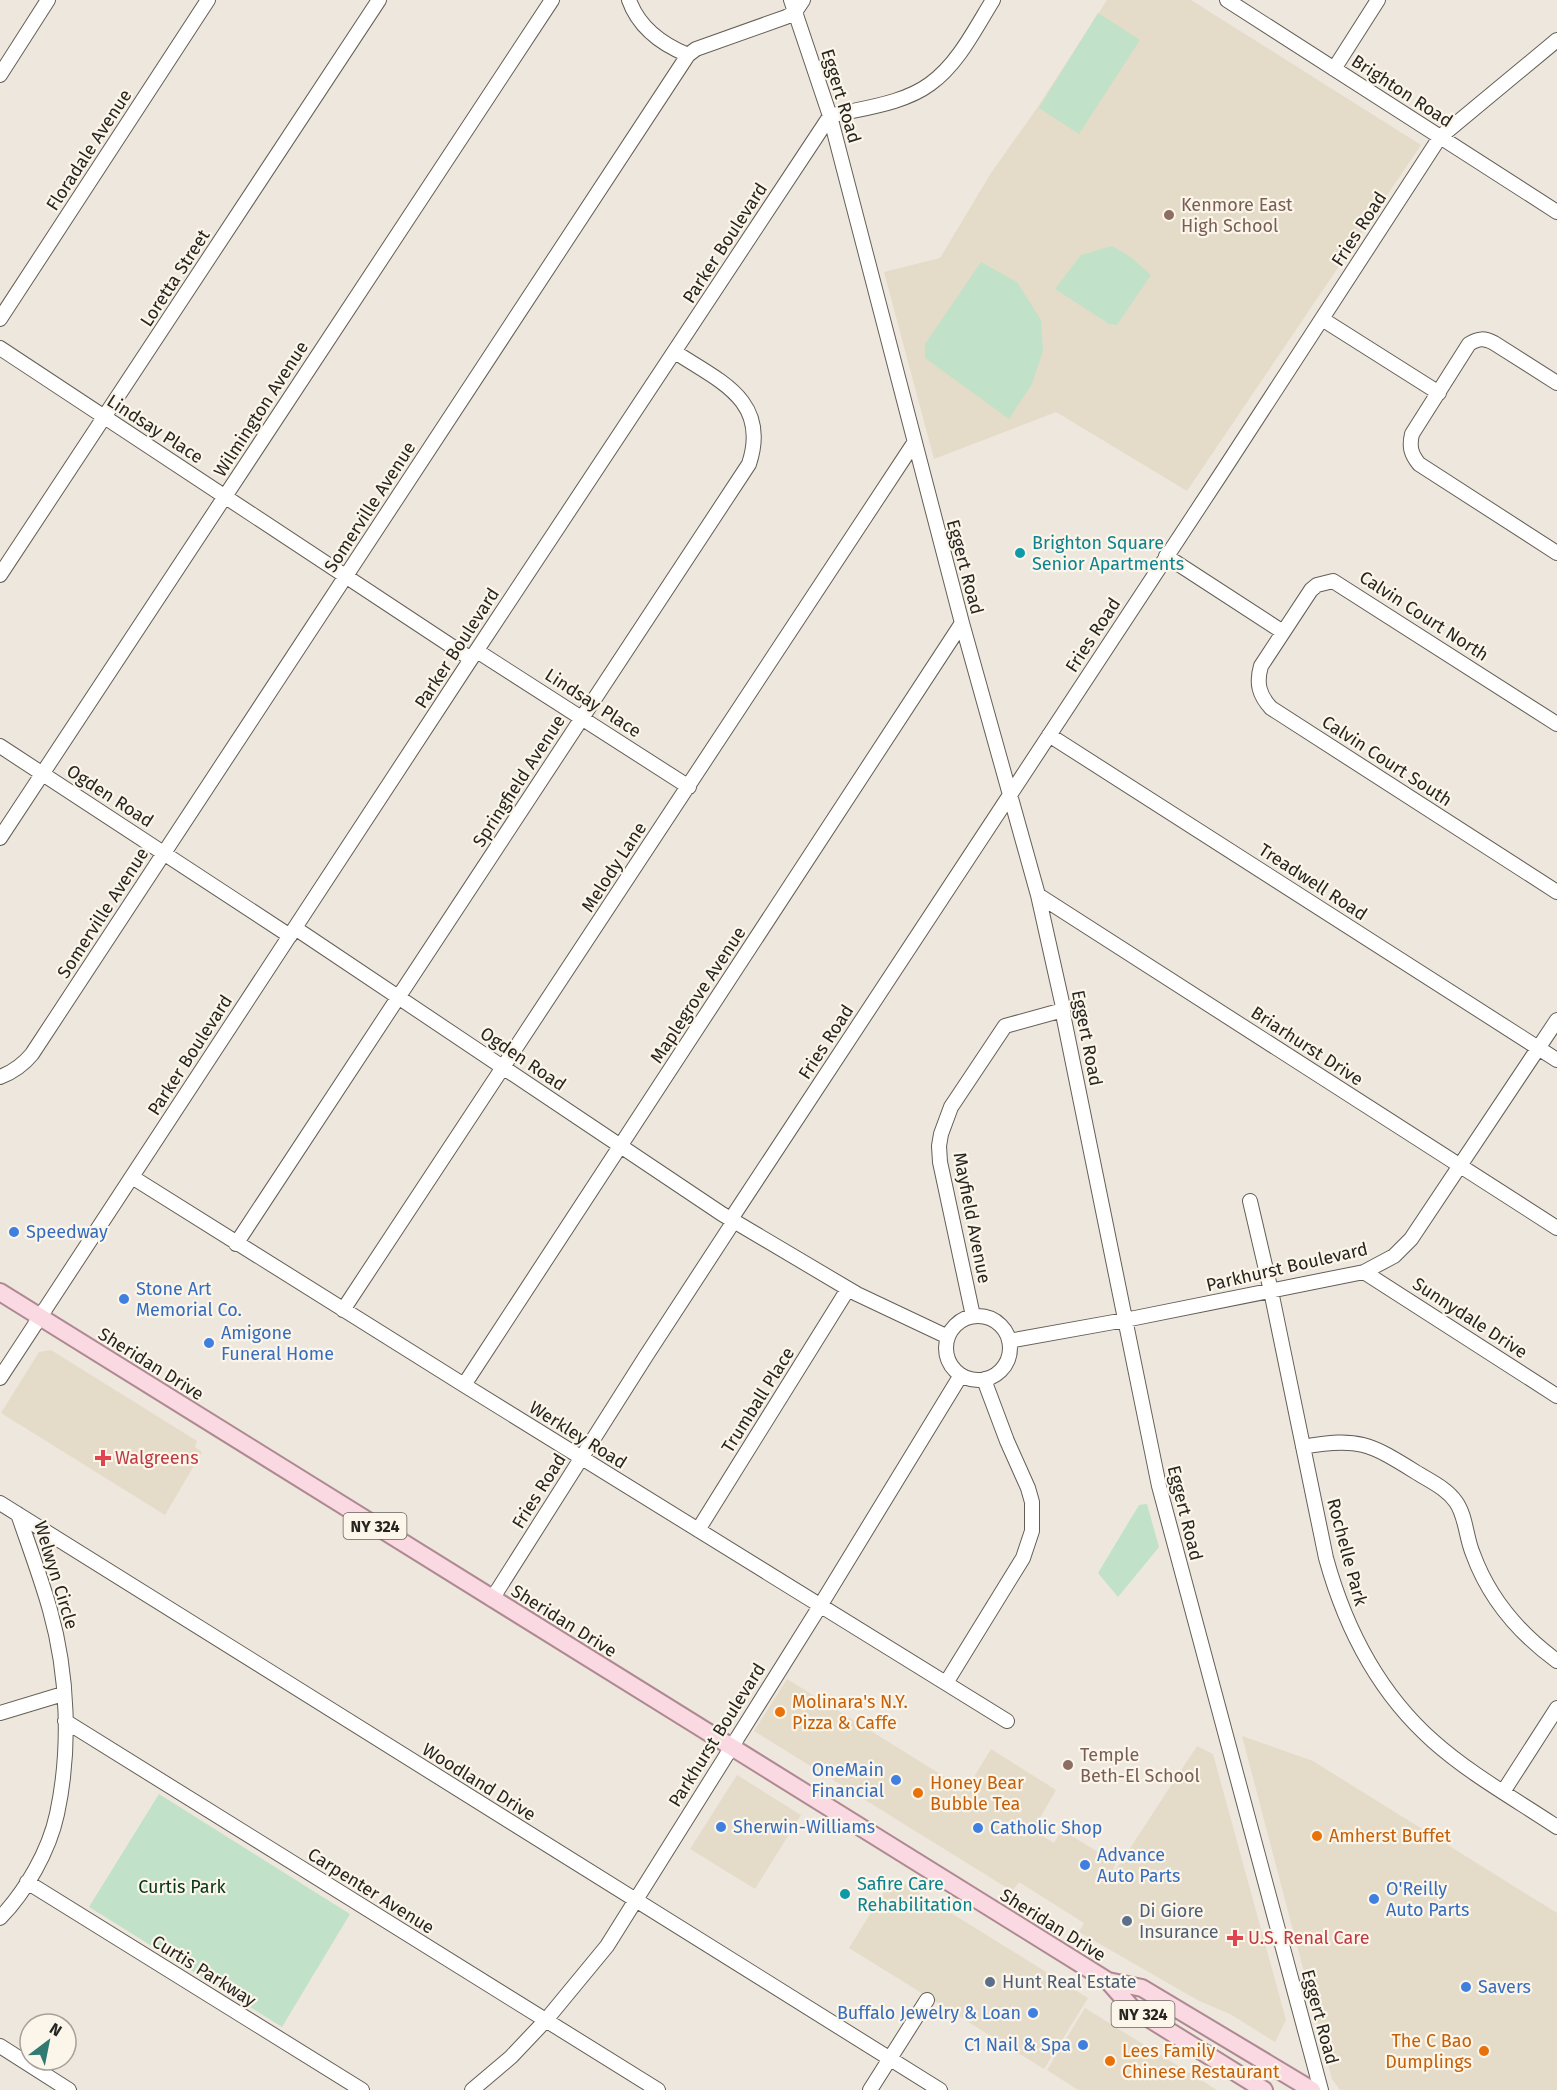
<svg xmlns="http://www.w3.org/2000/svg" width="1557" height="2090" font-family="'Fira Sans',sans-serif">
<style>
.built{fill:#e5dbc9}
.green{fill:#c1e2c8}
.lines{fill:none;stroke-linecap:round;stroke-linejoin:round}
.minor-casing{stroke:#645f56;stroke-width:16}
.major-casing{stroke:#ae8991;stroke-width:20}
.minor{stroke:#fff;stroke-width:14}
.major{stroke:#fad9e2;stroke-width:16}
.education-dot{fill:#8d6e63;stroke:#fbf5ea;stroke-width:2}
.culture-dot{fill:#0f9aa8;stroke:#fbf5ea;stroke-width:2}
.shop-dot{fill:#3f7fe0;stroke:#fbf5ea;stroke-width:2}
.health-dot{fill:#e0444e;stroke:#fbf5ea;stroke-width:2}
.food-dot{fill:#e8710a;stroke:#fbf5ea;stroke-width:2}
.service-dot{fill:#5c6f8a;stroke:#fbf5ea;stroke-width:2}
.labels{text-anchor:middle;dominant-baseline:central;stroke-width:4.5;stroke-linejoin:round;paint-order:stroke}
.shield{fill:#fbf5ea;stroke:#67635d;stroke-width:1.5}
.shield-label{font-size:16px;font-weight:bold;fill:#272521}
.street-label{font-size:18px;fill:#272521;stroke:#fbf5ea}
.education-label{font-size:18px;fill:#785e54;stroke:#fbf5ea;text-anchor:start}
.culture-label{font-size:18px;fill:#0d838f;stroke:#fbf5ea;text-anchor:start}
.shop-label{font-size:18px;fill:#366cbe;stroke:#fbf5ea;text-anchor:start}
.health-label{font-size:18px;fill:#be3a42;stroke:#fbf5ea;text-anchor:start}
.food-label{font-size:18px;fill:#c56008;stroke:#fbf5ea;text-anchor:start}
.park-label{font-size:18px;fill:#053417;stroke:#fbf5ea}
.service-label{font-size:18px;fill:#4e5e75;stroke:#fbf5ea;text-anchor:start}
</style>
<rect width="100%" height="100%" fill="#eee7dd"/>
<path class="built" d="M1107 0H1191L1421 145 1187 491 1056 412 934 459 884 272 940 258 991 173 1037 108Z
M51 1350 197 1441 195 1447 202 1452 165 1515 1 1413 39 1352Z
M787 1679 966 1790 991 1749 1056 1790 1033 1830 1054 1843 1062 1830 1116 1863 1113 1869 1115 1871 1197 1746 1213 1754 1286 2020 1275 2042 1230 2014 1199 2001 1079 1932 1084 1923 1019 1882 1012 1891 754 1731Z
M1242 1736 1313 1761 1557 1913V2090H1340L1332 2079Z
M737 1775 801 1815 755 1889 690 1849Z
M893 1877 1088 1998 1044 2069 849 1948Z
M1085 2008 1217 2090H1078L1047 2070Z"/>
<path class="green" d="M1098 13 1140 40 1079 134 1039 108Z
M1112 246 1131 257 1151 275 1117 325 1109 324 1055 289 1081 255Z
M981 262 1017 282 1041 320 1043 351 1032 384 1009 419 925 358V344Z
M1147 1504 1159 1547 1118 1597 1098 1573 1139 1505Z
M159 1794 350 1914 282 2027 89 1907Z"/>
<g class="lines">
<g class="minor-casing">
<path id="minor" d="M629 0C639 28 661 44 688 55
M791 0 830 116 962 623 1038 895 1063 1007V1014L1159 1486 1321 2090
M1227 0 1557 212
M1334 69 1378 0
M0 75 48 0
M0 319 208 0
M1322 319 1439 393
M0 348 471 659
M1557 383 1494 343C1484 338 1479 338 1469 344L1412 434C1409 447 1411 454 1419 464L1557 553
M1166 556 1283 632
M0 575 379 0
M477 651 689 787
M1557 724 1333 581 1317 585 1311 590 1261 666C1256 683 1259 695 1271 708L1557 892
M1049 735 1557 1060
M0 746 290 936
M0 838 552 0
M1038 895 1557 1228
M295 928 722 1214 857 1294 948 1337
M0 1077C13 1072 23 1065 32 1054L688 55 696 49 786 17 795 12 803 0
M132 1177 464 1385 1007 1721
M1250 1201 1271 1291 1326 1558C1345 1627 1379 1693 1433 1741 1470 1774 1515 1799 1557 1827
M731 1219 1221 474 1440 137 1557 40
M236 1244 749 464C770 400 719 381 675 352
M1364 1272 1557 1396
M343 1310 914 443
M973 1316 940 1162 939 1146 941 1134 951 1107 1005 1026 1063 1010
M946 1348a32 32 0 1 1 64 0a32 32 0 1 1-64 0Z
M1009 1341 1125 1320 1364 1272 1394 1256 1411 1239 1557 1020
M0 1378 471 659 830 116C862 108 903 104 930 84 958 64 975 29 993 0
M464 1385 962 623
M1303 1447C1360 1436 1372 1445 1419 1474 1432 1482 1447 1489 1456 1502 1466 1516 1466 1538 1473 1554 1489 1598 1520 1634 1557 1661
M0 1503 940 2090
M698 1530 848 1289
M492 1599 646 1356 734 1221
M946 1683 1023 1558 1032 1531V1502L1028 1488 1007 1441 986 1385 985 1379
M0 1713 63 1694
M65 1721 658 2090
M1503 1792 1557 1708
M27 1882 362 2090
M0 1918C26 1891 49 1851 57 1814 71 1749 68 1674 50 1610 41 1578 29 1546 18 1514
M0 2046 69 2090
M472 2090 511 2057 546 2020 607 1946 820 1606 961 1375
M870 2090 927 2000"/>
</g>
<g class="major-casing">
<path id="major" d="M0 1292 1108 1981 1132 2008 1264 2090
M1108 1981 1142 1988 1312 2090"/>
</g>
<use href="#minor" class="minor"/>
<use href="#major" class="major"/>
</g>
<g class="education-dot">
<circle cx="1169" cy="215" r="6"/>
<circle cx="1068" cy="1765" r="6"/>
</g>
<g class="culture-dot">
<circle cx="1020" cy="553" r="6"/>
<circle cx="845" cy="1894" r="6"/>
</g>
<g class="shop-dot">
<circle cx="14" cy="1232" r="6"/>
<circle cx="124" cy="1299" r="6"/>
<circle cx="209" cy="1343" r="6"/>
<circle cx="896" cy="1780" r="6"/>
<circle cx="721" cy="1827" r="6"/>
<circle cx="978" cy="1828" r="6"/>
<circle cx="1085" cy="1865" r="6"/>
<circle cx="1374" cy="1899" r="6"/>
<circle cx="1466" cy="1987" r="6"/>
<circle cx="1033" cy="2013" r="6"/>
<circle cx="1083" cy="2045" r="6"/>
</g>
<g class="health-dot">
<path d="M100 1449h6v6h6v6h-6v6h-6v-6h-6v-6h6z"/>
<path d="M1232 1929h6v6h6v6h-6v6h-6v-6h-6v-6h6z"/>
</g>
<g class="food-dot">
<circle cx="780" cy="1712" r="6"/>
<circle cx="918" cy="1793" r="6"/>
<circle cx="1317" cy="1836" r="6"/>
<circle cx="1484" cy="2051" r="6"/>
<circle cx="1110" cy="2061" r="6"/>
</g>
<g class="service-dot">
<circle cx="1127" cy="1921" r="6"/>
<circle cx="990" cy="1982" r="6"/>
</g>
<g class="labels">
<g class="shield">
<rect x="343.5" y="1513" width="63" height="26" rx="4.5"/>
<rect x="1111.5" y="2001" width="63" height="26" rx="4.5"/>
</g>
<g class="shield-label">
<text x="375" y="1526">NY 324</text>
<text x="1143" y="2014">NY 324</text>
</g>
<g class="street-label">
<text transform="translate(1402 91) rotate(33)">Brighton Road</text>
<text transform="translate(841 96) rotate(73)">Eggert Road</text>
<text transform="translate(89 150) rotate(-57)">Floradale Avenue</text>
<text transform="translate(1359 229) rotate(-57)">Fries Road</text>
<text transform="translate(725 243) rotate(-57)">Parker Boulevard</text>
<text transform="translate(175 278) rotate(-57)">Loretta Street</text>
<text transform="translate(261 409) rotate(-57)">Wilmington Avenue</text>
<text transform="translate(155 429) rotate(33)">Lindsay Place</text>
<text transform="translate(370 507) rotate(-57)">Somerville Avenue</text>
<text transform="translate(965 567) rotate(75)">Eggert Road</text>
<text transform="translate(1424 616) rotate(33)">Calvin Court North</text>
<text transform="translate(1093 635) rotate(-57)">Fries Road</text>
<text transform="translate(457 648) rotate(-57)">Parker Boulevard</text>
<text transform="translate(593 703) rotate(33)">Lindsay Place</text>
<text transform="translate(1387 761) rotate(33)">Calvin Court South</text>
<text transform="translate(519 781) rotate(-57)">Springfield Avenue</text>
<text transform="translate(110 796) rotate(33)">Ogden Road</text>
<text transform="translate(614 867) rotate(-57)">Melody Lane</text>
<text transform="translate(1313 882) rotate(33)">Treadwell Road</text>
<text transform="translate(103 913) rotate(-57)">Somerville Avenue</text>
<text transform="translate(698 995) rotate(-57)">Maplegrove Avenue</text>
<text transform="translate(1087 1038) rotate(79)">Eggert Road</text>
<text transform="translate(826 1042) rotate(-57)">Fries Road</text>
<text transform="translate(1307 1046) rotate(33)">Briarhurst Drive</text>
<text transform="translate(190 1055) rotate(-57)">Parker Boulevard</text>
<text transform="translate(523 1059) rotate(34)">Ogden Road</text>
<text transform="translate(972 1218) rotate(79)">Mayfield Avenue</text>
<text transform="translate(1287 1267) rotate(-13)">Parkhurst Boulevard</text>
<text transform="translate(1470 1318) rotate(33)">Sunnydale Drive</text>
<text transform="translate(151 1364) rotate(32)">Sheridan Drive</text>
<text transform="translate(758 1400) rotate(-58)">Trumball Place</text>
<text transform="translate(578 1435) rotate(32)">Werkley Road</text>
<text transform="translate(539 1491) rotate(-58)">Fries Road</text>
<text transform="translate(1185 1513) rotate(76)">Eggert Road</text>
<text transform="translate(1347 1552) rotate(75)">Rochelle Park</text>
<text transform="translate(56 1575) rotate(73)">Welwyn Circle</text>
<text transform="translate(564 1621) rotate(32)">Sheridan Drive</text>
<text transform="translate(717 1735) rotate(-58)">Parkhurst Boulevard</text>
<text transform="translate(479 1782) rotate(32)">Woodland Drive</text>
<text transform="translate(371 1891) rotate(32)">Carpenter Avenue</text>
<text transform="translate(1053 1925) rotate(32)">Sheridan Drive</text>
<text transform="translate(204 1971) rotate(32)">Curtis Parkway</text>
<text transform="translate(1320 2017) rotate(75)">Eggert Road</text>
</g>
<g class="education-label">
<text x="1181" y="205">Kenmore East<tspan x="1181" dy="21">High School</tspan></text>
<text x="1080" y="1755">Temple<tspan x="1080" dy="21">Beth-El School</tspan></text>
</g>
<g class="culture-label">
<text x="1032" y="543">Brighton Square<tspan x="1032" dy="21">Senior Apartments</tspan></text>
<text x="857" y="1884">Safire Care<tspan x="857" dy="21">Rehabilitation</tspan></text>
</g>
<g class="shop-label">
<text x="26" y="1232">Speedway</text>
<text x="136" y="1289">Stone Art<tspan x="136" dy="21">Memorial Co.</tspan></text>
<text x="221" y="1333">Amigone<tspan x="221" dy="21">Funeral Home</tspan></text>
<text x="884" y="1770" text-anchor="end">OneMain<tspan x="884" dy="21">Financial</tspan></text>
<text x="733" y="1827">Sherwin-Williams</text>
<text x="990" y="1828">Catholic Shop</text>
<text x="1097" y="1855">Advance<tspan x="1097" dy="21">Auto Parts</tspan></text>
<text x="1386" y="1889">O'Reilly<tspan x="1386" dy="21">Auto Parts</tspan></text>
<text x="1478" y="1987">Savers</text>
<text x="1021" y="2013" text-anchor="end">Buffalo Jewelry &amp; Loan</text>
<text x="1071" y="2045" text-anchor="end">C1 Nail &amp; Spa</text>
</g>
<g class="health-label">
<text x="115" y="1458">Walgreens</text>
<text x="1248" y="1938">U.S. Renal Care</text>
</g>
<g class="food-label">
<text x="792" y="1702">Molinara's N.Y.<tspan x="792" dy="21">Pizza &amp; Caffe</tspan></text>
<text x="930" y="1783">Honey Bear<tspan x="930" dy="21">Bubble Tea</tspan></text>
<text x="1329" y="1836">Amherst Buffet</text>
<text x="1472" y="2041" text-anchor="end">The C Bao<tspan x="1472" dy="21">Dumplings</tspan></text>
<text x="1122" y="2051">Lees Family<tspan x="1122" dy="21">Chinese Restaurant</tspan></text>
</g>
<g class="park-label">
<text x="182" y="1887">Curtis Park</text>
</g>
<g class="service-label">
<text x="1139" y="1911">Di Giore<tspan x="1139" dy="21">Insurance</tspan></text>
<text x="1002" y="1982">Hunt Real Estate</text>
</g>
</g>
<g transform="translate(48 2042) rotate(32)"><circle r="28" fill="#fbf5ea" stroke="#a6a29a" stroke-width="1.5"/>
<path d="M0-4.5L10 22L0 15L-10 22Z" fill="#317973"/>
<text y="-9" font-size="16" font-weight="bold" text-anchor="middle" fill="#272521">N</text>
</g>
</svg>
